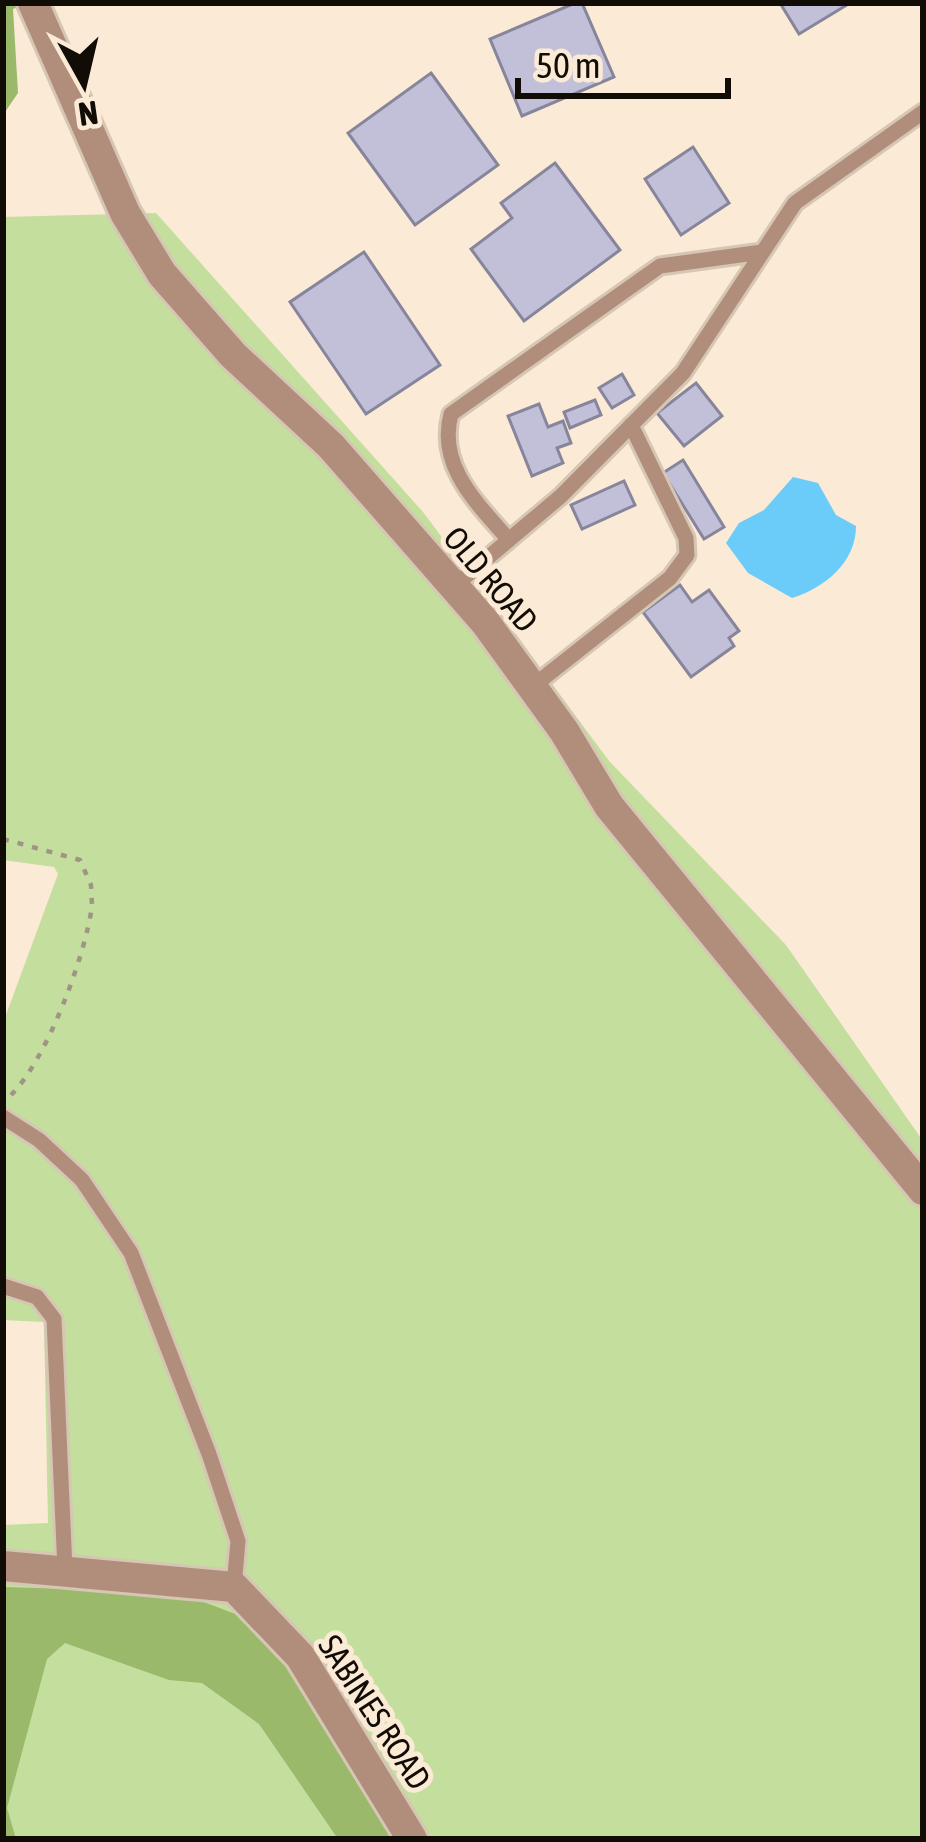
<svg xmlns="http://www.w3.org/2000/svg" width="926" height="1842" font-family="'Asap Condensed',sans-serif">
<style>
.green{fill:#c3de9d}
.forest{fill:#9ab96a}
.water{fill:#6bcbf9}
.building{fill:#c1c0d8;stroke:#86859b;stroke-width:3}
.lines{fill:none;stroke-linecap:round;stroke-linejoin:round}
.service-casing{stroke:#d6c6b4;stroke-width:21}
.minor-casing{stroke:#d6c6b4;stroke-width:36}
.path{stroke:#a19485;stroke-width:4.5;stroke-dasharray:6 9;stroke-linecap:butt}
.service{stroke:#b18e7c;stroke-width:15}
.minor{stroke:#b18e7c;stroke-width:30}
.labels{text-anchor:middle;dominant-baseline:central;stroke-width:10;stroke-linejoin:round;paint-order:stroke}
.street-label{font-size:33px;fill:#110c06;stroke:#fbead5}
</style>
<rect width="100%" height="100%" fill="#fbead5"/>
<path class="green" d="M156 213 423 512 610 762 786 945 923 1141V1839H3V1525L48 1523 44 1322 3 1320V1023L58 874 54 867 3 860V217Z"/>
<path class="forest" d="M3 3H29L13 9 18 93 3 115Z
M3 1587 177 1592 259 1623 400 1839H338L259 1724 202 1683 169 1680 65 1643 47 1659 7 1808 16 1839H3Z"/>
<path class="water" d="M793 477 818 483 836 515 856 526C856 562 825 588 792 598L748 573 726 543 739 523 764 510Z"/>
<path class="building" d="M575 3H582L614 77 522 116 490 39Z
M780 3H850L799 34Z
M431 73 498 165 415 225 348 133Z
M693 147 729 203 681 235 645 179Z
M555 163 620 250 524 321 471 249 512 218 501 203Z
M364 252 440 365 366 414 290 302Z
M622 374 634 395 612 408 599 388Z
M696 383 722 416 684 446 657 413Z
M595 400 601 415 570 428 564 412Z
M539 404 548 427 563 421 571 443 557 448 563 463 532 476 508 416Z
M683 460 724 527 704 539 663 473Z
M624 481 635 505 582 529 571 505Z
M680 585 692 602 709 590 739 631 729 638 734 646 691 677 643 612Z"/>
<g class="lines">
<g class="service-casing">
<path id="service" d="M509 540C477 503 437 466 451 414L660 266 762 252
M453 587 561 496 683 373 795 203 923 112
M532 687 670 578 687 555 686 538 631 425
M3 1117 39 1140 82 1180 131 1253 209 1454 238 1541 234 1587
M3 1286 37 1297 54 1319 65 1570"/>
</g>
<g class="minor-casing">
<path id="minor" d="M33 3 125 213 162 274 233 355 331 446 485 622 564 731 609 806 923 1190
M3 1566 234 1587 300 1656 412 1839"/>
</g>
<path class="path" d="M3 839 80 860 91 885 92 906C85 957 47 1059 11 1095"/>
<use href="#service" class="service"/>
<use href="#minor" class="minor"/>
</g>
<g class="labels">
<g class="street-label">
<text transform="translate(491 579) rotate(50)">OLD ROAD</text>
<text transform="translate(375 1712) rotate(57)">SABINES ROAD</text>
</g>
</g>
<rect width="926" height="1842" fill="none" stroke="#110c06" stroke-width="12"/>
<g transform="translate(84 84) rotate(172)" stroke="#fbead5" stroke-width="9" paint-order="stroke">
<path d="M0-9L21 45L0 30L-21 45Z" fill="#110c06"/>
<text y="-18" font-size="33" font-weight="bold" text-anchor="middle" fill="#110c06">N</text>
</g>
<path d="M518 78v18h210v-18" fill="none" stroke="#110c06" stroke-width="6"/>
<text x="536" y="78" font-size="36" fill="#110c06" stroke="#fbead5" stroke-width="9" paint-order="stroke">50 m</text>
</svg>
